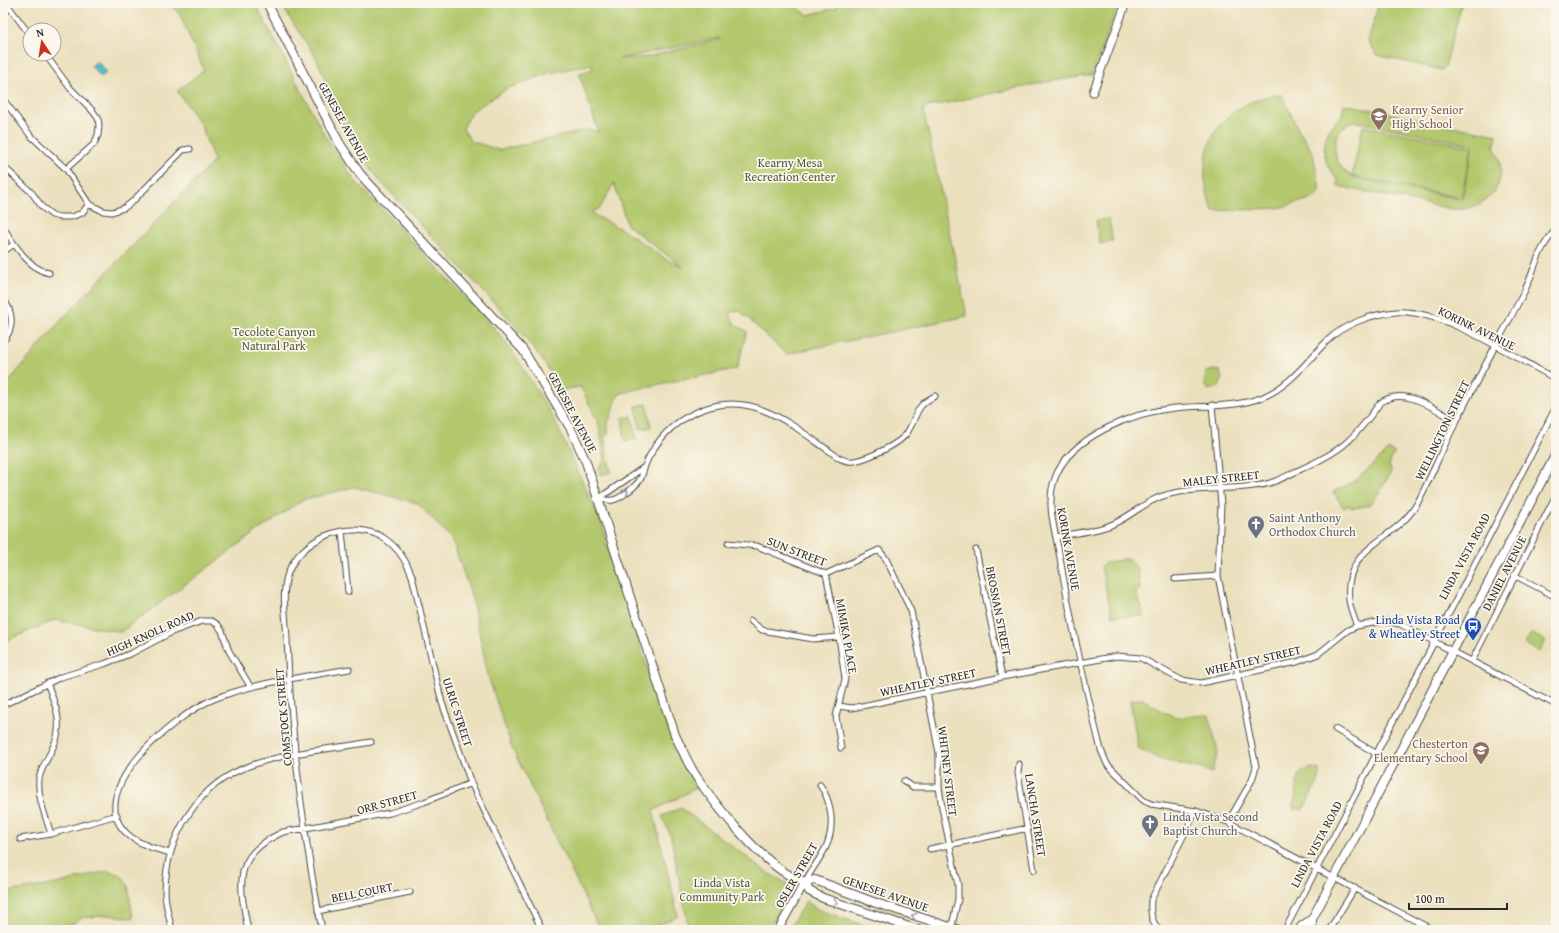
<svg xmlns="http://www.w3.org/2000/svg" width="1559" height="933" font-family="'Gentium Book Plus',serif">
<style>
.green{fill:#b3c86d;stroke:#6f7a4c;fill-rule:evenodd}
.water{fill:#4bb9c4;stroke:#3b7278}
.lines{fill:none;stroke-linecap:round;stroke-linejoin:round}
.street-casing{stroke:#484641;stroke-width:7}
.secondary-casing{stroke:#484641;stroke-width:9}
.primary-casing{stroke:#484641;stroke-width:10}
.street{stroke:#fff;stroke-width:5}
.secondary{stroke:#fff;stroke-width:7}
.primary{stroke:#fff;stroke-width:8}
.oneway{stroke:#a0a0a0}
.labels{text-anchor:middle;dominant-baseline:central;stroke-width:3.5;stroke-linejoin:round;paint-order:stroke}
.education-label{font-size:12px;fill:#785e54;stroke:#fbf7ec;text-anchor:start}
.street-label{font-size:12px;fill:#2b2b2b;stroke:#fbf7ec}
.park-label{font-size:12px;fill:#545a3f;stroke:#fbf7ec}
.worship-label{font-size:12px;fill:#5b616d;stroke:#fbf7ec;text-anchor:start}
.transit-label{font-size:12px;fill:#164399;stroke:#fbf7ec;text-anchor:end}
</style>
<rect width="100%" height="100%" fill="#fbf7ec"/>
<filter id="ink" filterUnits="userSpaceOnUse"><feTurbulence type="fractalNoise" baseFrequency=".025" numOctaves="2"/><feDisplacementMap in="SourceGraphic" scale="8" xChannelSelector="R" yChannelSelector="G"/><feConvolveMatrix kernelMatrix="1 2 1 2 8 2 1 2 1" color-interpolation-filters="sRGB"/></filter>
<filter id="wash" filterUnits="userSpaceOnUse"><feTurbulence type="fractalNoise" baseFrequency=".012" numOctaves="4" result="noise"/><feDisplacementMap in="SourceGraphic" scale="16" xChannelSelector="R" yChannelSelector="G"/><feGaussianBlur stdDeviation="0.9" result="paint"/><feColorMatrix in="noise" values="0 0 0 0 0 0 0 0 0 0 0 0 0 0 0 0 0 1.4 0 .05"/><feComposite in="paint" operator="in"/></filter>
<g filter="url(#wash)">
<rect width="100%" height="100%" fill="#ebe0bd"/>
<path class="green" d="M168 3H255L323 132 354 180 496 330 515 355 554 419 602 524 610 558 668 728 691 776 698 787 653 811 678 916 646 930H600L512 748 489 679 471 595 452 539 417 503 354 487 302 500 256 532 121 632 55 620 3 642V388L64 317 214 161 201 125 177 91 204 70 179 13Z
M281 3H790L808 15 836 8V3H1119L1092 75 1041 83 923 108 967 316 786 354 739 310 729 313 735 325 747 331 737 369C726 370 717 373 706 375 677 380 648 386 619 394L608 423V435L604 436 611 472 600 475 599 468 605 460 598 422 581 387 561 390 543 361 514 324 380 181C361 156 343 129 331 100 327 91 326 80 322 71 311 46 293 26 281 3ZM718 38 720 39 647 57 619 59ZM592 64 593 69 579 73 598 131 588 130 499 150 471 141 463 129 471 112 506 89 549 73ZM614 183 627 225 683 267 667 260 625 231 596 216 592 212 600 208Z
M1379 3H1462L1445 67 1441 70 1377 55 1368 41Z
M1273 95H1282L1298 129 1313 153 1320 190 1314 198 1279 208 1213 211C1191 156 1214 108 1273 95Z
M1344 104 1497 135 1495 145H1493C1514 179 1490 211 1452 209L1337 186 1338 180C1318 161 1320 130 1344 114H1342ZM1354 121 1473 145 1462 199 1358 179C1331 170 1325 132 1354 121Z
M1363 126 1472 147 1461 198 1352 176Z
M1109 219 1113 242 1100 244 1096 221Z
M1213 370 1220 371 1222 380 1219 387 1208 390 1204 385 1206 372Z
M647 404 651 427 640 429 636 406Z
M632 416 636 439 625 441 622 418Z
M1389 450 1395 453 1389 464 1391 472 1379 493 1369 505 1355 508 1353 507 1351 508 1349 505 1344 508 1333 492 1355 481Z
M1129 558 1138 570 1140 589 1136 592 1144 616H1112L1101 567 1105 563Z
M1531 633 1546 641 1539 652 1525 644Z
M1142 699 1162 711 1176 717 1209 715 1218 752 1212 773 1203 769 1162 760 1138 748 1130 700Z
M1314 768 1319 770C1321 783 1315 786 1310 796 1307 802 1307 806 1302 810L1299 808 1293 810C1293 804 1295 799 1296 793 1298 777 1295 772 1314 768Z
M681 808 768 873 788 884 777 915 768 930H689L671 837 662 816Z
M107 871 121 875 128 885 133 918 108 915 81 918 63 930H3V883L11 891 52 885Z
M806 901 819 910 877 930H788Z"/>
<path class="water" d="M97 61 107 72 101 77 91 66Z"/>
</g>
<g filter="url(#ink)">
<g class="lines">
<g class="street-casing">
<path id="street" d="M6 3 30 35
M45 54 70 88 91 109 98 118 99 126 98 135 94 144 66 169
M3 99 30 135 66 169 89 204 103 211 112 212 124 208 132 202 183 150 190 149
M3 166 32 193 42 207 52 215 59 217H71L82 213 89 204
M3 227C13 243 30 270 49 273
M3 252 14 244
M3 298C13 312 15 328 3 341
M1212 405 1221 504 1218 576 1256 767 1252 780 1228 822
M598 499C603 499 609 501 613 500 620 499 638 485 641 478 644 470 645 463 650 455 661 435 678 419 701 410 750 391 787 421 825 448 834 454 842 463 854 461 867 459 900 444 907 433 918 416 914 406 935 396
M598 499 643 468
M342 531 348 592
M1057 537C1073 533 1099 531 1113 524 1132 516 1146 500 1166 495 1194 487 1226 490 1254 486 1270 485 1283 478 1297 471 1340 452 1352 442 1380 403 1405 385 1434 409 1456 421
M728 543 757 546 826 574 879 550 886 559 911 611 939 753V787L942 808 958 885V899L951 930
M976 550 1002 677
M826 574 839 637 845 679 836 716 841 748
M1514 575 1556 597
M1175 579 1218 576
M751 621 762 630 813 639 839 637
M1357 626C1354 618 1350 608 1349 600 1343 543 1396 543 1418 502 1432 475 1443 447 1457 420 1478 377 1501 336 1523 294 1535 271 1537 249 1556 230
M1472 661 1556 495
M47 683C55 703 64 724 54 745 49 757 41 767 39 779 37 797 46 817 51 834
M3 705 61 677 104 664 132 653 172 632 202 621H212L218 625 222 631 229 651 250 686
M839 706 852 708 1002 677 1117 656 1141 658 1181 680 1201 683 1297 662 1318 654 1348 630 1357 626 1384 621 1400 624 1556 705
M1335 729 1377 754
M1019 764 1018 773 1034 870
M904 781 913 787H939
M20 839 51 834 117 815
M930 849 1028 828
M170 853C157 849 143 846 131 837 76 795 176 714 214 699 257 682 304 677 349 669
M805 882C811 870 820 859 826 847 835 827 832 802 820 785
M318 911 410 892
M172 930C169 917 165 904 165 891 166 836 198 783 252 765 289 752 332 749 371 742
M248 930C239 883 232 855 283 832L390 813 424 802 471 783
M322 930C303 834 291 736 287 639 286 618 281 592 288 573 301 538 349 519 382 537 397 546 406 560 412 576L442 703 457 744 471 783 542 930
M1159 930C1151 921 1150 912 1151 900L1196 811
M1285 930 1556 407
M1329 930 1355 888
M1416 930 1419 923
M1433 930 1228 822 1196 811 1151 804 1143 800 1107 764 1101 750C1085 686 1071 623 1060 558 1056 533 1045 504 1055 478 1070 437 1133 412 1175 408 1204 405 1236 408 1263 397 1290 386 1307 361 1327 341 1344 324 1372 314 1396 312 1443 309 1514 357 1556 379"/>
</g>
<g class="secondary-casing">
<path id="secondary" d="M1093 92 1126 3
M778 930 805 882"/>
</g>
<g class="primary-casing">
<path id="primary" d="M267 3 340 144 360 174 523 350 571 429 586 462 675 735C682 749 688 764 696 776 716 806 768 872 803 881 807 882 811 881 815 880L876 903 959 930
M805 882 809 891 823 898 918 930
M1312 919V930
M1299 930 1302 926 1312 919 1319 906 1556 454"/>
</g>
<use href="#street" class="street"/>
<use href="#secondary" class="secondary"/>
<use href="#primary" class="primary"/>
</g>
<defs><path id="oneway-chevron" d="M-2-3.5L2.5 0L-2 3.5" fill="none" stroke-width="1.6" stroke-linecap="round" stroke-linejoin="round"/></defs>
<g class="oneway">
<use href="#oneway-chevron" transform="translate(626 492) rotate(-35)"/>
<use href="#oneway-chevron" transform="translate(835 903) rotate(20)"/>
<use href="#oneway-chevron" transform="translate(914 916) rotate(-162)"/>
</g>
</g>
<defs>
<g id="school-pin" transform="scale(0.9)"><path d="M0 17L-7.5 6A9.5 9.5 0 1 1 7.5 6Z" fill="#8d6e63" stroke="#fbf7ec"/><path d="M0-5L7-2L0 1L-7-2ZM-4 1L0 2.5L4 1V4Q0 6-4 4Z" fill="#fff"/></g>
<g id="church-pin" transform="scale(0.9)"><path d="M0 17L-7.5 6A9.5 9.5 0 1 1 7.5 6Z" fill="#6b7280" stroke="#fbf7ec"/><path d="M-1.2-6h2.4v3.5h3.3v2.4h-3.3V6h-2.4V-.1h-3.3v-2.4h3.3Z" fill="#fff"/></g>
<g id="bus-pin" transform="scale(0.9)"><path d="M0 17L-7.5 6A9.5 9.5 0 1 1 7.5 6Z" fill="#1a4fb4" stroke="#fbf7ec"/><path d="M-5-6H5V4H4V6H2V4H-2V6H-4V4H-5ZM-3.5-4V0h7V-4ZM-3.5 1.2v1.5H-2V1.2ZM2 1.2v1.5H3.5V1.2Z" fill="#fff"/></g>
</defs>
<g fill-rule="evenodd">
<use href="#school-pin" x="1379" y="116"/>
<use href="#church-pin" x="1256" y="524"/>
<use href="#bus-pin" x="1473" y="626"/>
<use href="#school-pin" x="1481" y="750"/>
<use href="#church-pin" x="1150" y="823"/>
</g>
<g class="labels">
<g class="education-label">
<text x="1392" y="109">Kearny Senior<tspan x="1392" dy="14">High School</tspan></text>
<text x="1468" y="743" text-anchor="end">Chesterton<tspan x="1468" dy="14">Elementary School</tspan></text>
</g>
<g class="street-label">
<text transform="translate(344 122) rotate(61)">GENESEE AVENUE</text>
<text transform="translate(1477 328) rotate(26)">KORINK AVENUE</text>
<text transform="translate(573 412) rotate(62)">GENESEE AVENUE</text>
<text transform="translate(1442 430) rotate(-64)">WELLINGTON STREET</text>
<text transform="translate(1221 478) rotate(-6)">MALEY STREET</text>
<text transform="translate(1069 549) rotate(80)">KORINK AVENUE</text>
<text transform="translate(797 551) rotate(21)">SUN STREET</text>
<text transform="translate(1464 556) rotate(-62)">LINDA VISTA ROAD</text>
<text transform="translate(1504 573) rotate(-63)">DANIEL AVENUE</text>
<text transform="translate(999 611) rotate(79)">BROSNAN STREET</text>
<text transform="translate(150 633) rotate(-24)">HIGH KNOLL ROAD</text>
<text transform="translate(847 636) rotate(80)">MIMIKA PLACE</text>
<text transform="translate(1253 660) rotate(-13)">WHEATLEY STREET</text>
<text transform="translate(928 682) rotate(-12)">WHEATLEY STREET</text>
<text transform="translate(458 712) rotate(72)">ULRIC STREET</text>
<text transform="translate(283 717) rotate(-95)">COMSTOCK STREET</text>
<text transform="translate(948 771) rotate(83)">WHITNEY STREET</text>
<text transform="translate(387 802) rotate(-15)">ORR STREET</text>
<text transform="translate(1036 815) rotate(81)">LANCHA STREET</text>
<text transform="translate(1316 844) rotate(-62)">LINDA VISTA ROAD</text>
<text transform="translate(796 875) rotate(-60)">OSLER STREET</text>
<text transform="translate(362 892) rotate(-11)">BELL COURT</text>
<text transform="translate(886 893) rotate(19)">GENESEE AVENUE</text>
</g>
<g class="park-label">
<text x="790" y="162">Kearny Mesa<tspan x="790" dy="14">Recreation Center</tspan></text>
<text x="274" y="331">Tecolote Canyon<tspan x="274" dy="14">Natural Park</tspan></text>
<text x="722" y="882">Linda Vista<tspan x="722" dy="14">Community Park</tspan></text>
</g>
<g class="worship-label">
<text x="1269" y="517">Saint Anthony<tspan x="1269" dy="14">Orthodox Church</tspan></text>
<text x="1163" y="816">Linda Vista Second<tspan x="1163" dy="14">Baptist Church</tspan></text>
</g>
<g class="transit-label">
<text x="1460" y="619">Linda Vista Road<tspan x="1460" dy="14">&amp; Wheatley Street</tspan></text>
</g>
</g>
<rect width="1559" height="933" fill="none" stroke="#fbf7ec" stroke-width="16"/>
<g transform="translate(42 42) rotate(348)"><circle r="19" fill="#fbf7ec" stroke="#a8a59f"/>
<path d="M0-3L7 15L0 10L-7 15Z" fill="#c8321e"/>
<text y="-6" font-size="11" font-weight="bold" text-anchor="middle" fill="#2b2b2b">N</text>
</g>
<path d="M1409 903v6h98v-6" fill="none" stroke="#2b2b2b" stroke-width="2"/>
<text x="1415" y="903" font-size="12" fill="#2b2b2b" stroke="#fbf7ec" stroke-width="3" paint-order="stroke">100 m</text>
</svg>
